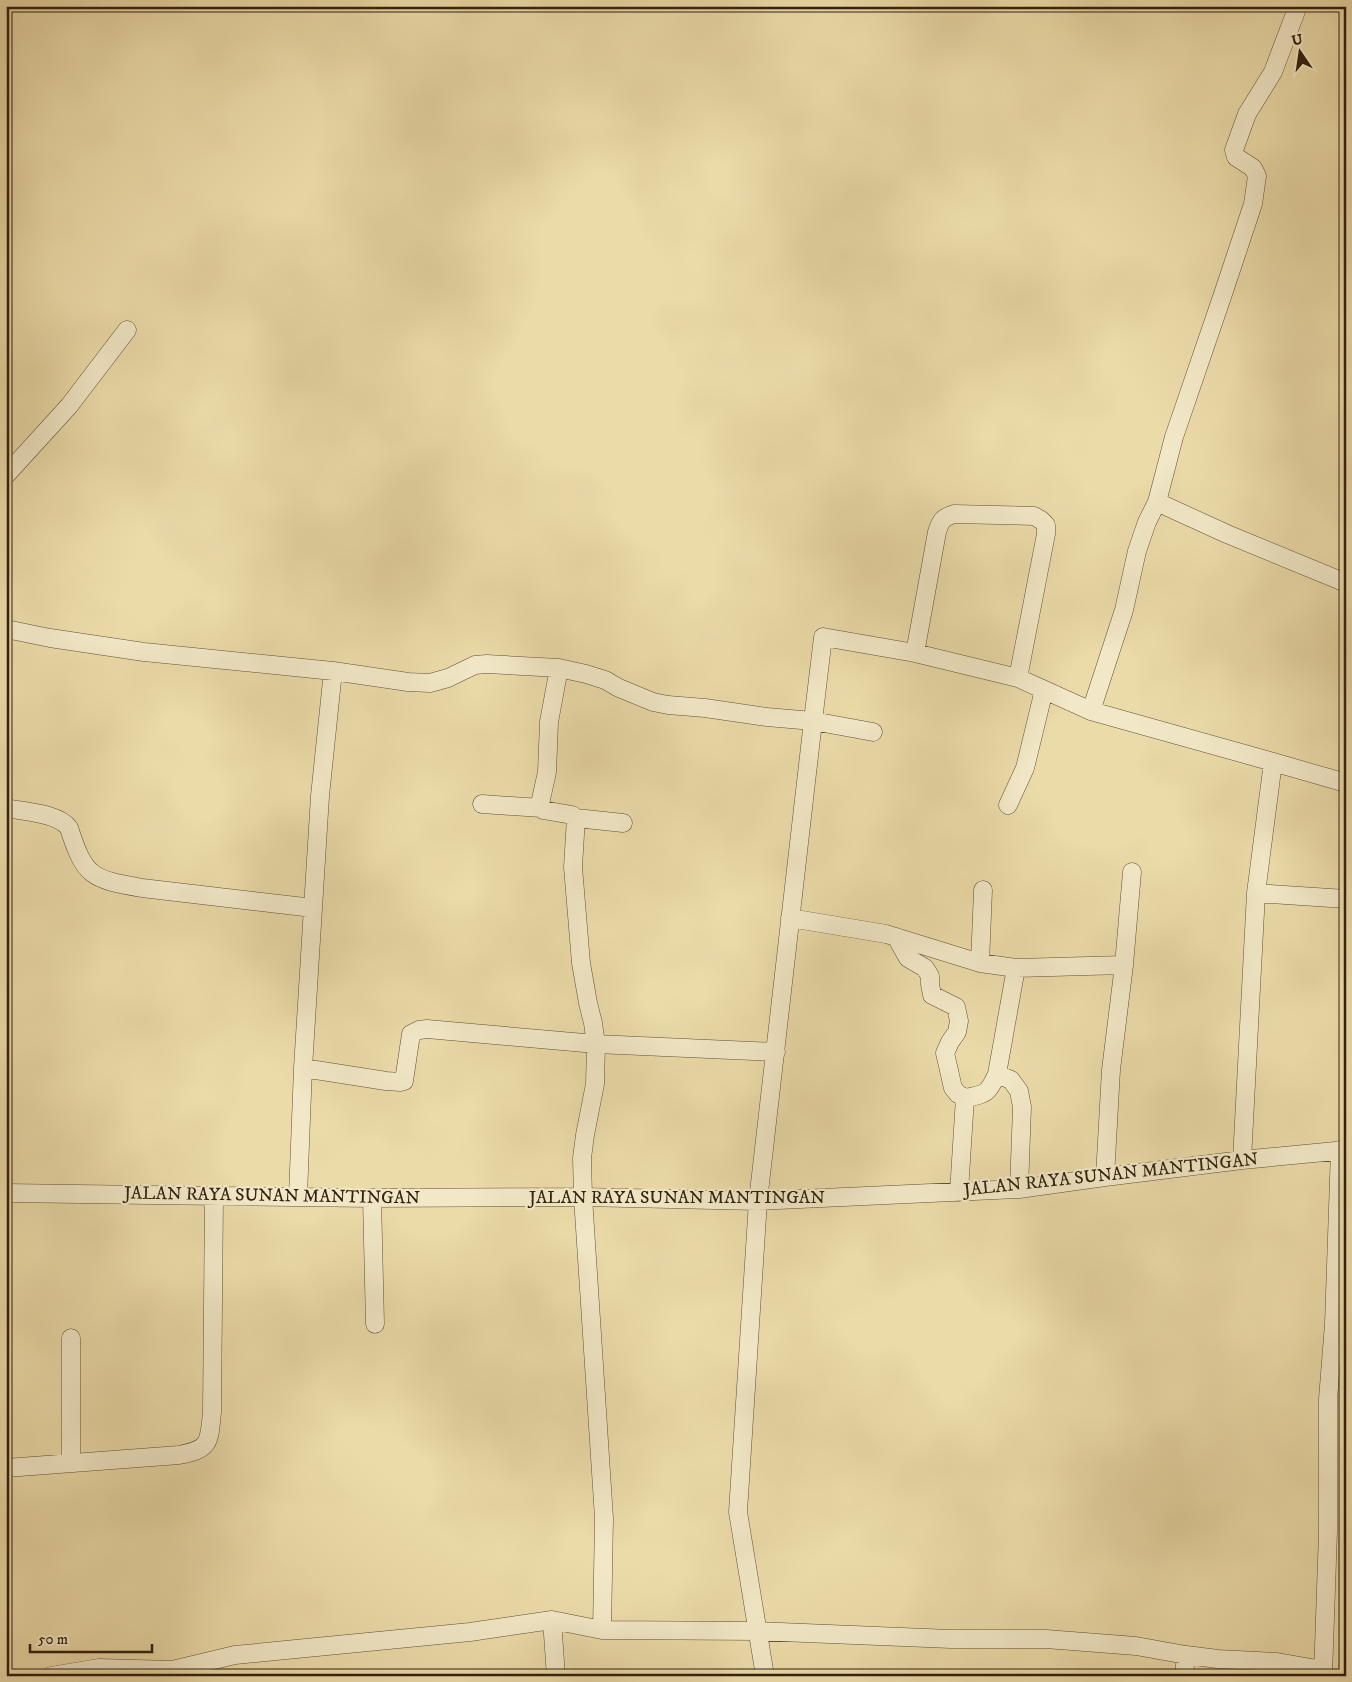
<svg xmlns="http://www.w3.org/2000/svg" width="1352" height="1682" font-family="'IM FELL DW Pica',serif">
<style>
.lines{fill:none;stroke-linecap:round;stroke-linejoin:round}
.minor-casing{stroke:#605035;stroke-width:19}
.minor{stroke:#f2e8c7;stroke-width:18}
.labels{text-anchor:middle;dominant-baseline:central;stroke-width:4.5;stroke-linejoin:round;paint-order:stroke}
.street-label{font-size:18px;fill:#31210e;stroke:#f2e8c7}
</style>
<rect width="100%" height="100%" fill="#ebdba9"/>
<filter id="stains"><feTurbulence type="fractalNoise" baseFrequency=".004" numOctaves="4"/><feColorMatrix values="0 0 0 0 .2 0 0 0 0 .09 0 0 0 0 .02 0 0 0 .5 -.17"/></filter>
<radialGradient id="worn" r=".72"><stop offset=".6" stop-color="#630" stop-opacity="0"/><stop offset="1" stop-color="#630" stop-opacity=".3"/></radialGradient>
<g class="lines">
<g class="minor-casing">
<path id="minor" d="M1298 6 1273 72 1247 114 1234 150 1236 157 1253 168 1257 176 1253 204 1223 294 1174 437 1157 502 1227 534 1346 583
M6 475 69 406 127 330
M6 629 50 638 144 652 333 671 408 682 430 683 448 678 475 665 487 664 559 668 586 674 605 680 619 688 653 702 668 705 705 708 767 717 813 721 758 1201 738 1512 765 1676
M915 653 937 532C941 520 942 518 954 514L1034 516 1041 520 1046 525V534L1018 678
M559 668 549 722 547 772 540 804 543 810 572 815 576 818 573 867 581 963 588 1003 593 1023 596 1044 776 1052
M1091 711 1124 610 1137 551 1147 522 1157 502
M873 732 813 721 823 637 915 653 1018 678 1091 711 1273 762 1256 893
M1273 762 1346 783
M482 804 541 808
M1008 805 1025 768 1044 690
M6 808C25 812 58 813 69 828 85 878 92 879 142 888L313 908
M576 818 623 823
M790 918 886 934 980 963 1016 968 1124 965
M896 937 908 958 925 968 930 976V984L932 995 956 1007 959 1021 957 1032 950 1042 945 1053 953 1088 958 1094 965 1098
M980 963 983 890
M303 1068 386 1081 400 1082 404 1081 411 1034 419 1030 427 1029 596 1044 595 1084 585 1135 582 1158 583 1197 604 1518 602 1630
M997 1074 1011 1080 1019 1091 1022 1107 1019 1189
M1242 1160 1256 893 1346 899
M1105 1177 1111 1070 1124 965 1132 872
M959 1192 965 1098C986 1094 988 1094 997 1074L1016 968
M6 1193 372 1198 583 1197 758 1201 1019 1189 1105 1177 1242 1160 1346 1150
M298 1196 303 1068 320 796 333 671
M372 1198 375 1324
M71 1463V1338
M6 1468 179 1455C211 1449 209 1442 212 1412L214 1196
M552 1620 556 1676
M51 1676 99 1668 172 1670 235 1655 470 1632 552 1620 602 1630 758 1631 951 1639H1046L1136 1646 1186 1655 1218 1659 1277 1662 1323 1670
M1184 1676 1186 1655
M1323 1676 1328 1531V1399L1334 1324 1340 1150"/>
</g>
<use href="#minor" class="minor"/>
</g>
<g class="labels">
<g class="street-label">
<text transform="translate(1111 1175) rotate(-6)">JALAN RAYA SUNAN MANTINGAN</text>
<text transform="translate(272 1196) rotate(1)">JALAN RAYA SUNAN MANTINGAN</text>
<text x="677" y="1198">JALAN RAYA SUNAN MANTINGAN</text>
</g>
</g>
<rect width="1352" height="1682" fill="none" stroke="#ebdba9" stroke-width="25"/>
<rect x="8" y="8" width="1337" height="1667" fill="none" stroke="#31210e" stroke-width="2.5"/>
<rect x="12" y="12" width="1327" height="1657" fill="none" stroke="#31210e"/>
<g transform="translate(1300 52) rotate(347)" stroke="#f2e8c7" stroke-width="4" paint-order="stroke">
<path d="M0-4L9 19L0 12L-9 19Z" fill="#31210e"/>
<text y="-8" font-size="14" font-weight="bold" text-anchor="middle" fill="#31210e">U</text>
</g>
<path d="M30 1644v8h122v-8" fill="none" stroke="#31210e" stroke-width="2.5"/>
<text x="38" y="1644" font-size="15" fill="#31210e" stroke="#f2e8c7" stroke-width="4" paint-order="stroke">50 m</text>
<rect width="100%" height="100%" filter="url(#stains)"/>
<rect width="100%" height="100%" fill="url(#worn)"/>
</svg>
